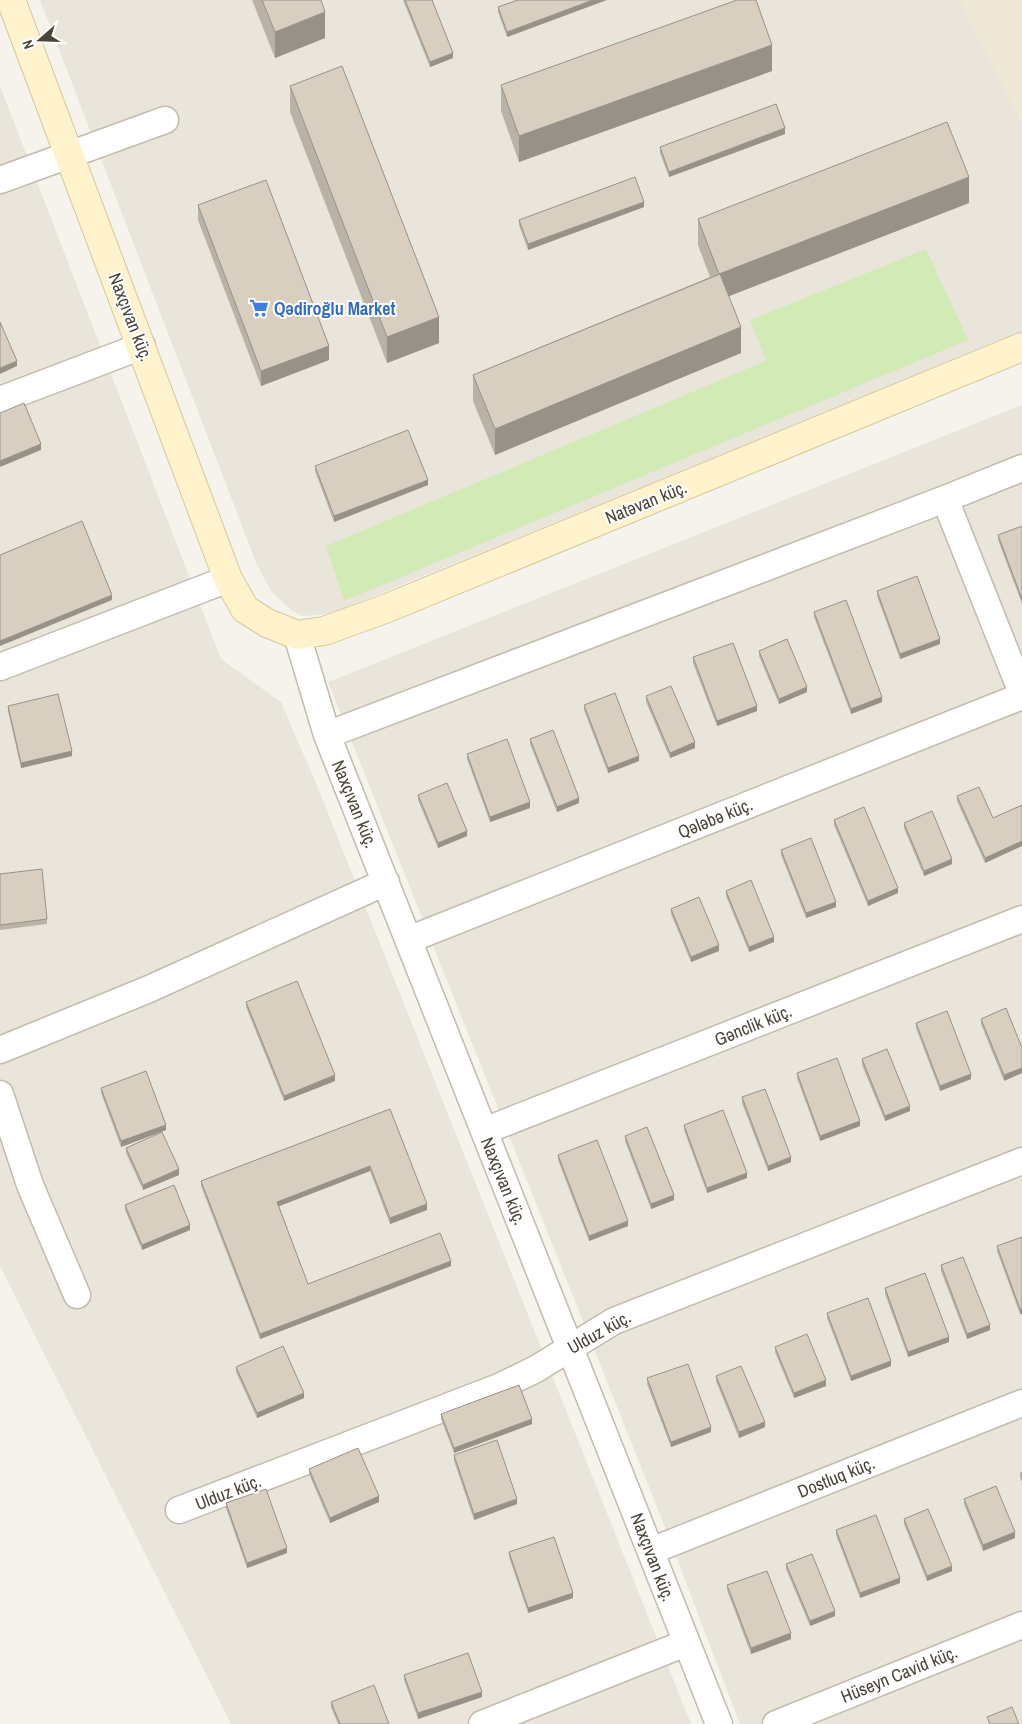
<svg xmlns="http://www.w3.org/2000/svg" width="1022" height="1724" font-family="'Archivo Narrow',sans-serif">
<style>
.residential{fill:#eae5da}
.education{fill:#efe8d6}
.green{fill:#d2eab5}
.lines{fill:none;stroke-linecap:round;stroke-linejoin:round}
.street-casing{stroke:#c2bbae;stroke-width:29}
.secondary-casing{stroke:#d6c79b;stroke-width:30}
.street{stroke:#fff;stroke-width:26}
.secondary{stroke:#fff3cd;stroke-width:28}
.wall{fill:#bab2a6}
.shaded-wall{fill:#979187}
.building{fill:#d8cfc1;stroke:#979187}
.labels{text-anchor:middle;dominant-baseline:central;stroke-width:4;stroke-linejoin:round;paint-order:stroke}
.shop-label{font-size:18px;font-weight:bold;fill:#366cbe;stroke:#fff;text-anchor:start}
.street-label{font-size:18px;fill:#4b4439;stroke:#fff}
</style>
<rect width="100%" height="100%" fill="#f6f3ec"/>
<path class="residential" d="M40 0H1022V332L330 614 303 616 291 610 272 592 257 565Z
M0 86 221 659 281 702 318 788 691 1724H231L0 1266Z
M1022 405V1724H740L661 1517 328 682Z"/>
<path class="education" d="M961 0H1022V123L968 18Z"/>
<path class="green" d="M926 249 968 340 344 601 326 546 766 361 750 320Z"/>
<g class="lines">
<g class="street-casing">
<path id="street" d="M0 180 165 120
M0 400 142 346
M945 499 1022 693
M297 635 327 735 719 1724
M0 667 228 579
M327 735 945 499 1022 468
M408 940 1022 696
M0 1050 149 989 386 882
M0 1094 30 1185 77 1295
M484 1131 1022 919
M179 1510 499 1387 536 1369 614 1321 1022 1161
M651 1551 1022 1403
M482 1724 686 1643
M776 1724 1022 1625"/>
</g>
<g class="secondary-casing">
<path id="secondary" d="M11 0 228 579 245 609 267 623 297 635 324 631 385 609 1022 347"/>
</g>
<use href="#street" class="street"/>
<use href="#secondary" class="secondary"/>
</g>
<path class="wall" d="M252 0H321L325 38 275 58Z
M403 0H432L453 58 430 67Z
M518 0 507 37 498 12V7Z
M772 71 519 162 501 111V85Z
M290 86 439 343 387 363 290 112Z
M785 134 669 177 660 153V147Z
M969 203 729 296 741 353 495 455 473 401V375L710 277 698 245V219Z
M198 205 329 360 261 386 198 220Z
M644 207 528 250 519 225V220Z
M315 466 428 485 334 522 315 471Z
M1022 526V604L998 540V535Z
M877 591 940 644 900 659 877 596Z
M814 612 882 702 851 714 814 617Z
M759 651 807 692 779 704 759 656Z
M693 657 757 711 717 726 693 663Z
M646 696 695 748 670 758 646 702Z
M584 705 639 761 608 773 584 710Z
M8 706 72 756 21 768 8 711Z
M530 739 579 803 557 812 530 744Z
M467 754 530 808 490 822 467 759Z
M418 795 467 836 438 848 418 800Z
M957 796 993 818 1022 805V846L985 863 957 801Z
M834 820 898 893 868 906 834 825Z
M904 823 952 864 924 876 904 828Z
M781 850 836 907 806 918 781 855Z
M0 874 47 919V924L0 930Z
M726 891 774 942 749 952 726 896Z
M671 909 719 951 691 962 671 914Z
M246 1002 335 1081 284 1101 246 1007Z
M1006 1008 1004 1081 981 1024V1019Z
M916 1023 971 1079 940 1091 916 1028Z
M862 1059 910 1111 885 1121 862 1065Z
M797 1073 860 1126 820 1141 797 1078Z
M101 1088 166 1130 121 1147 101 1093Z
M742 1097 791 1162 768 1171 742 1103Z
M390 1109 427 1210 390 1224 370 1171 279 1206 308 1284 451 1266 260 1339 201 1186V1181Z
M684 1125 747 1178 707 1193 684 1130Z
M625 1136 674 1200 651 1209 625 1141Z
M126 1148 179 1175 143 1190 126 1153Z
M558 1155 628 1226 589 1241 558 1160Z
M125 1205 190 1230 142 1250 125 1210Z
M1022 1237 1020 1314 997 1251V1246Z
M941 1265 990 1330 967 1339 941 1271Z
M885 1288 949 1342 908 1357 885 1294Z
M827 1313 891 1366 851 1381 827 1318Z
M775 1347 826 1386 794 1398 775 1352Z
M236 1367 304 1398 257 1418 236 1372Z
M716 1376 765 1427 739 1438 716 1381Z
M647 1378 711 1432 671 1447 647 1384Z
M441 1414 532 1424 454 1453 441 1419Z
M454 1455 517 1504 474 1520 454 1461Z
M309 1469 379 1502 330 1523 309 1474Z
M1020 1472H1022V1482L1020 1478Z
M964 1499 1015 1538 983 1551 964 1504Z
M226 1503 287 1553 247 1568 226 1508Z
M904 1519 952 1571 927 1581 904 1524Z
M836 1530 900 1583 860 1598 836 1535Z
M509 1552 573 1598 528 1613 509 1557Z
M786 1564 835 1616 810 1626 786 1569Z
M727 1585 791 1639 751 1654 727 1590Z
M404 1675 482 1697 418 1719 404 1680Z
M331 1702 389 1724H338L331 1707Z"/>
<path class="shaded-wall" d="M593 0H607L507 37V32Z
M325 12V38L275 58V32Z
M772 45V71L519 162V136Z
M453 53V58L430 67V62Z
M785 128V134L669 177V172Z
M969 177V203L719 300V274Z
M644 202V207L528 250V244Z
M439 317V343L387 363V337Z
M741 327V353L495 455V429Z
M329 346V360L261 386V371Z
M17 361V366L0 374V368Z
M41 444V450L0 467V461Z
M428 480V485L334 522V516Z
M112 595V600L0 646V641Z
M940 639V644L900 659V654Z
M807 687V692L779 704V699Z
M882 697V702L851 714V709Z
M757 706V711L717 726V721Z
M695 742V748L670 758V753Z
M72 751V756L21 768V763Z
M639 756V761L608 773V768Z
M579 798V803L557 812V807Z
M530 802V808L490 822V817Z
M467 831V836L438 848V843Z
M1022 841V846L985 863V858Z
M952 859V864L924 876V871Z
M898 888V893L868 906V901Z
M836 902V907L806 918V913Z
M774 937V942L749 952V947Z
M719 945V951L691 962V957Z
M1022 1068V1073L1004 1081V1075Z
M971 1074V1079L940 1091V1086Z
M335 1075V1081L284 1101V1096Z
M910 1106V1111L885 1121V1116Z
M860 1121V1126L820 1141V1136Z
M166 1125V1130L121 1147V1141Z
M791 1157V1162L768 1171V1166Z
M370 1166V1171L277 1207V1202Z
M179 1169V1175L143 1190V1185Z
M747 1173V1178L707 1193V1188Z
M674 1195V1200L651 1209V1204Z
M427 1204V1210L390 1224V1218Z
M628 1221V1226L589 1241V1236Z
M190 1225V1230L142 1250V1245Z
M451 1261V1266L260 1339V1334Z
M1020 1309H1022V1314H1020Z
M990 1325V1330L967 1339V1334Z
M949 1337V1342L908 1357V1352Z
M891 1361V1366L851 1381V1376Z
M826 1380V1386L794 1398V1393Z
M304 1393V1398L257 1418V1413Z
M532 1419V1424L454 1453V1448Z
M765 1422V1427L739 1438V1432Z
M711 1427V1432L671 1447V1442Z
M379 1496V1502L330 1523V1518Z
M517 1499V1504L474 1520V1514Z
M1015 1532V1538L983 1551V1545Z
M287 1548V1553L247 1568V1563Z
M952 1566V1571L927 1581V1576Z
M900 1578V1583L860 1598V1593Z
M573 1593V1598L528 1613V1608Z
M835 1611V1616L810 1626V1621Z
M791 1633V1639L751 1654V1648Z
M482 1692V1697L418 1719V1713Z"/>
<path class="building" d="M262 0H321L325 12 275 32Z
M405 0H432L453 53 430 62Z
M518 0H593L507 32 498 7Z
M737 0H756L772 45 519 136 501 85Z
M342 66 439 317 387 337 290 86Z
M776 104 785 128 669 172 660 147Z
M947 122 969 177 719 274 698 219Z
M635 177 644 202 528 244 519 220Z
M266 180 329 346 261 371 198 205Z
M720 274 741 327 495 429 473 375Z
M0 322 17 361 0 368Z
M24 403 41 444 0 461V413Z
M408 430 428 480 334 516 315 466Z
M82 521 112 595 0 641V555Z
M1022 526V599L998 535Z
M917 576 940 639 900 654 877 591Z
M846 600 882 697 851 709 814 612Z
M787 639 807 687 779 699 759 651Z
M733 643 757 706 717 721 693 657Z
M671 686 695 742 670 753 646 696Z
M615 693 639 756 608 768 584 705Z
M58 694 72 751 21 763 8 706Z
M553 730 579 798 557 807 530 739Z
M507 739 530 802 490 817 467 754Z
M447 783 467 831 438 843 418 795Z
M979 787 993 818 1022 805V841L985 858 957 796Z
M864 807 898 888 868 901 834 820Z
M932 811 952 859 924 871 904 823Z
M811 838 836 902 806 913 781 850Z
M42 869 47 919 0 925V874Z
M751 880 774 937 749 947 726 891Z
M699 897 719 945 691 957 671 909Z
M297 981 335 1075 284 1096 246 1002Z
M1006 1008 1022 1048V1068L1004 1075 981 1019Z
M947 1011 971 1074 940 1086 916 1023Z
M887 1049 910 1106 885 1116 862 1059Z
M837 1058 860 1121 820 1136 797 1073Z
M146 1071 166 1125 121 1141 101 1088Z
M765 1089 791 1157 768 1166 742 1097Z
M390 1109 427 1204 390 1218 370 1166 277 1202 308 1284 440 1233 451 1261 260 1334 201 1181Z
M723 1110 747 1173 707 1188 684 1125Z
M647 1127 674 1195 651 1204 625 1136Z
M162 1132 179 1169 143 1185 126 1148Z
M597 1140 628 1221 589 1236 558 1155Z
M174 1185 190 1225 142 1245 125 1205Z
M1022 1237V1309H1020L997 1246Z
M963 1257 990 1325 967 1334 941 1265Z
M925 1273 949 1337 908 1352 885 1288Z
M868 1298 891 1361 851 1376 827 1313Z
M807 1334 826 1380 794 1393 775 1347Z
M283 1346 304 1393 257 1413 236 1367Z
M688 1364 711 1427 671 1442 647 1378Z
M741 1366 765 1422 739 1432 716 1376Z
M519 1385 532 1419 454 1448 441 1414Z
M497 1440 517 1499 474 1514 454 1455Z
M358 1448 379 1496 330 1518 309 1469Z
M996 1486 1015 1532 983 1545 964 1499Z
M266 1489 287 1548 247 1563 226 1503Z
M928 1509 952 1566 927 1576 904 1519Z
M876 1515 900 1578 860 1593 836 1530Z
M554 1537 573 1593 528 1608 509 1552Z
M812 1554 835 1611 810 1621 786 1564Z
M767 1571 791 1633 751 1648 727 1585Z
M468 1653 482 1692 418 1713 404 1675Z
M374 1685 389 1724H340L331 1702Z
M1012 1707 1019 1724H990L987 1717Z"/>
<defs>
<g id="supermarket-bare" transform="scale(1.5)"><path d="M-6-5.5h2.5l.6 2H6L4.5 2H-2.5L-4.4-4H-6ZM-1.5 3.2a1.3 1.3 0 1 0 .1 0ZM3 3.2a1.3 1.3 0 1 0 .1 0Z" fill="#3f7fe0" stroke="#fff" stroke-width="2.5" paint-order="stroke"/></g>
</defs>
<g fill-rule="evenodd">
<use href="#supermarket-bare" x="259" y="308"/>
</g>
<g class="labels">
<g class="shop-label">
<text x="274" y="308">Qədiroğlu Market</text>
</g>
<g class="street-label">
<text transform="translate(131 317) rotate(69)">Naxçıvan küç.</text>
<text transform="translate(646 502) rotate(-22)">Natəvan küç.</text>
<text transform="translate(355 804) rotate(68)">Naxçıvan küç.</text>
<text transform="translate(715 818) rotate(-22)">Qələbə küç.</text>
<text transform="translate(753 1025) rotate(-22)">Gənclik küç.</text>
<text transform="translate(504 1181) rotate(68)">Naxçıvan küç.</text>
<text transform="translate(599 1332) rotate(-29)">Ulduz küç.</text>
<text transform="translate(836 1477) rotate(-22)">Dostluq küç.</text>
<text transform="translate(228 1492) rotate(-21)">Ulduz küç.</text>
<text transform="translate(653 1557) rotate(69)">Naxçıvan küç.</text>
<text transform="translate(899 1674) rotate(-22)">Hüseyn Cavid küç.</text>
</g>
</g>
<g transform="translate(40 40) rotate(250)" stroke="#ffffff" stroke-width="4" paint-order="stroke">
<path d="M0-4L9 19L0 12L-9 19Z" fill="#4b4439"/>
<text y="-8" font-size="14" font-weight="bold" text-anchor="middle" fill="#4b4439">N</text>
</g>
</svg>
